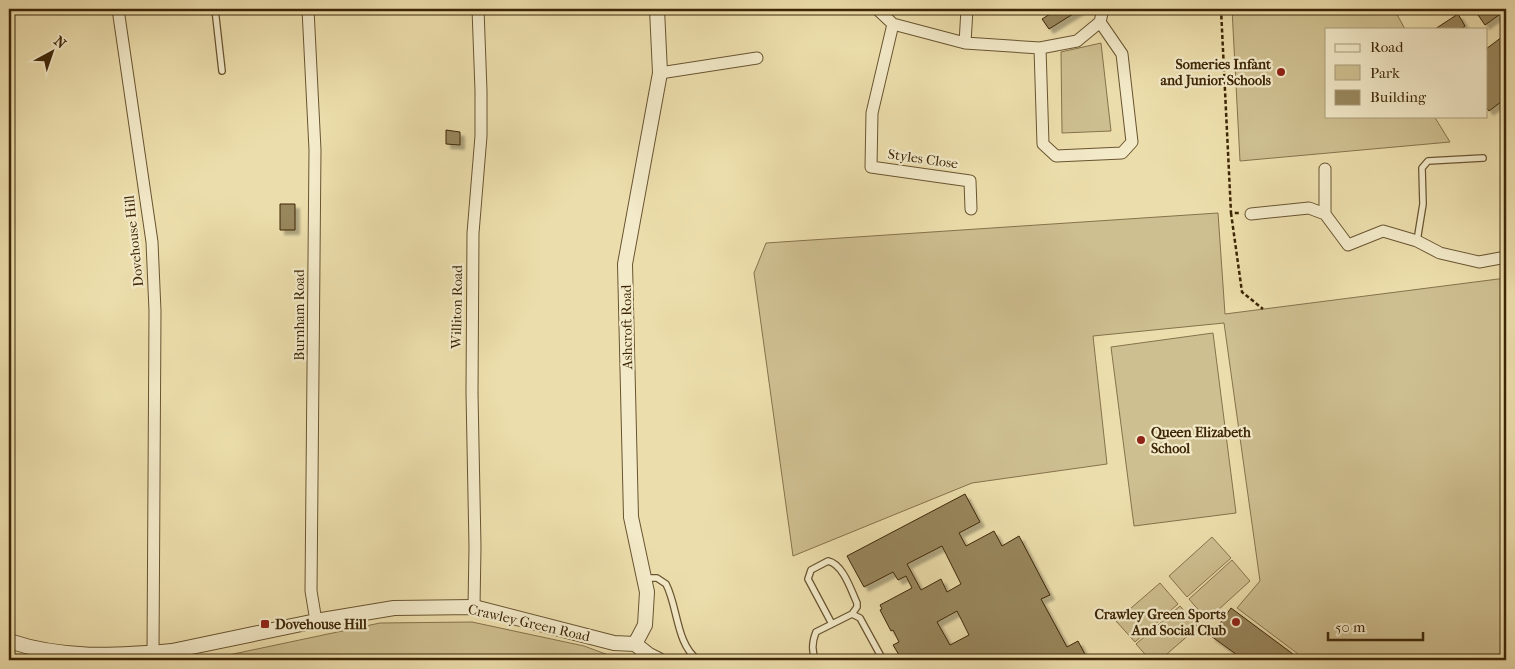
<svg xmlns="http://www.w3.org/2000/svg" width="1515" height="669" font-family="'IM FELL French Canon',serif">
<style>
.green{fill:#cebf90;stroke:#86724b}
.building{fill:#98865c;stroke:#3d2606;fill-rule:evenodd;filter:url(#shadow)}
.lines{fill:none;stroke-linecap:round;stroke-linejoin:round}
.service-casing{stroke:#695430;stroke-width:8}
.minor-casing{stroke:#695430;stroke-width:13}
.tertiary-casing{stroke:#695430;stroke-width:16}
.path{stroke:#3d2606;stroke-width:2.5;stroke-dasharray:4 2.5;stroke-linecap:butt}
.service{stroke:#f3eac9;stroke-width:5.5}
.minor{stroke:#f3eac9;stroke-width:11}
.tertiary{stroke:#f3eac9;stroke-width:14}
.poi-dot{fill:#8f2418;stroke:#f3eac9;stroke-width:2}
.labels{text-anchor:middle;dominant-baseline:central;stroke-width:4.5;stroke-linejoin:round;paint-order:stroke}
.poi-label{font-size:14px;font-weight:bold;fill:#3d2606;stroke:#f3eac9;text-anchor:end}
.street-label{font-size:14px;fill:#3d2606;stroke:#f3eac9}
</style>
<defs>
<filter id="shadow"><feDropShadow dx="4.5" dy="4.5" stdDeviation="1" flood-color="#0004"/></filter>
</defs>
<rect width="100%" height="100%" fill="#ecdeac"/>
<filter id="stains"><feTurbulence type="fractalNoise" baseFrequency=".004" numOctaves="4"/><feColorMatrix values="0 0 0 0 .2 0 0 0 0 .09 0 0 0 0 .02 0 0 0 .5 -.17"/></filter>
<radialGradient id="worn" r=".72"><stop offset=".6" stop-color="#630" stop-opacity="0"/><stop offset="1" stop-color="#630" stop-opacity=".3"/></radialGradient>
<path class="green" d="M1232 9H1394L1405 29H1326V116H1434L1450 142 1240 161Z
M1101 43 1111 131 1062 133 1061 52Z
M1218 213 1225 314 1506 278V660H1306L1237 608 1260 581 1224 323 1093 336 1107 464 972 483 793 556 754 273 766 243Z
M1213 333 1236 513 1134 526 1111 347Z
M1212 537 1231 558 1187 597 1169 576Z
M1232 560 1250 581 1207 620 1189 599Z
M1160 583 1178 604 1135 642 1116 621Z
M1180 606 1198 627 1160 660H1150L1136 644Z
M472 622 584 646 622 660H205L380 623Z"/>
<path class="building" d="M1058 9H1081L1049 29 1042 19Z
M1474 9H1506V10L1485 25Z
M1458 14 1465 26 1461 29H1435Z
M1506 34V98L1489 111 1486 107V49Z
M446 130 460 132V145L446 144Z
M280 204H295V230H280Z
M965 494 980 522 959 533 966 546 994 531 1002 546 1019 536 1050 595 1041 599 1067 647 1078 641 1088 660H902L893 645 899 642 893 630 891 631 880 610 882 609 880 605 912 588 906 576 898 580 893 572 864 587 847 556ZM942 546 961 584 947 592 941 579 921 590 907 564ZM957 611 969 635 950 645 937 622Z
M1231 608 1301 660H1244L1211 636Z"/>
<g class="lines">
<g class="service-casing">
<path id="service" d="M215 9 222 71
M1417 241 1423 204 1422 168 1428 161 1483 158
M644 578H657L666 584C678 607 676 644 698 660
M832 624 808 579 811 570 828 561C843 564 851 590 857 603V607L852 614
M816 660C811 651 812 642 816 632L852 614 860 618 883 660"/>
</g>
<g class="minor-casing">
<path id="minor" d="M118 9 152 242 155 311 153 652
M308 9 315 150 311 591 316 621
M877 9 893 24 965 43
M967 9 965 43 1040 48 1077 41 1100 22 1103 9
M893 24 872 113 871 167 970 181 971 209
M1040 48 1043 144 1056 156 1122 153 1132 142 1122 54 1100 22
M660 73 757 58
M1251 214 1309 208 1325 214V169
M1325 214 1348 245 1383 231 1417 241 1440 253 1479 262 1506 257
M474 607 475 547 472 393 473 233 481 136V91L478 9"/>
</g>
<g class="tertiary-casing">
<path id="tertiary" d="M9 641C62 659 116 656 172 651L316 621 394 608 474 607 614 643 635 644 649 655 659 660
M635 644 645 625 647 592 631 517 625 264 660 73 657 9"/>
</g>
<path class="path" d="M1221 9 1231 213H1239
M1231 213 1242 292 1263 309"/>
<use href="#service" class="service"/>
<use href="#minor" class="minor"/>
<use href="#tertiary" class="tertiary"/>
</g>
<g class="poi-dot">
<circle cx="1281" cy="72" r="5"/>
<circle cx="1141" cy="440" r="5"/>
<circle cx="1236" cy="622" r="5"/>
<rect x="260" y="619" width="10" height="10" rx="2.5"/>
</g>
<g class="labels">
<g class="poi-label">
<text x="1271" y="64">Someries Infant<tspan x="1271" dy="16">and Junior Schools</tspan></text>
<text x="1151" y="432" text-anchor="start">Queen Elizabeth<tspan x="1151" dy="16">School</tspan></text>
<text x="1226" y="614">Crawley Green Sports<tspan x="1226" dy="16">And Social Club</tspan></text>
<text x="275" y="624" text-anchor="start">Dovehouse Hill</text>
</g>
<g class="street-label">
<text transform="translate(923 159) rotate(8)">Styles Close</text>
<text transform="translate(134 241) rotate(-96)">Dovehouse Hill</text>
<text transform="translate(457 307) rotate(-89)">Williton Road</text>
<text transform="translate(299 315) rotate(-90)">Burnham Road</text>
<text transform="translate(627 327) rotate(-91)">Ashcroft Road</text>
<text transform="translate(529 623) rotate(13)">Crawley Green Road</text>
</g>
</g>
<rect width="1515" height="669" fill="none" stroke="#ecdeac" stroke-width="30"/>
<rect x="10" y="10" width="1495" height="649" fill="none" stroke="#3d2606" stroke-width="2.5"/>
<rect x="15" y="15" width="1485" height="639" fill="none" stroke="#3d2606"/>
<rect x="1325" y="28" width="162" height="90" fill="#f3eac9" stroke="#aa9c7b"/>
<rect x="1335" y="44" width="25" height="8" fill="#f3eac9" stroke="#aa9c7b"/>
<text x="1370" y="52" font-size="15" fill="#3d2606">Road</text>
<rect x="1335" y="65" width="25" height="15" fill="#cebf90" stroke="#aa9c7b"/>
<text x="1370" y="78" font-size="15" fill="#3d2606">Park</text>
<rect x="1335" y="90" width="25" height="15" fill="#98865c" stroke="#aa9c7b"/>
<text x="1370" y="102" font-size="15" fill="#3d2606">Building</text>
<g transform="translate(52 52) rotate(40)" stroke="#f3eac9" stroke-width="4" paint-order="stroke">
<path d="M0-4L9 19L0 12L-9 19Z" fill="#3d2606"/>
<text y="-8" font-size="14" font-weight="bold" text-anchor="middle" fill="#3d2606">N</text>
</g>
<path d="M1328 632v8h95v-8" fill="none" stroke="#3d2606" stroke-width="2.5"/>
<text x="1335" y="632" font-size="15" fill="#3d2606" stroke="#f3eac9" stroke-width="4" paint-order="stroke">50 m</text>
<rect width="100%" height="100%" filter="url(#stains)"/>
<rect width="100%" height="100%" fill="url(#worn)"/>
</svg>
